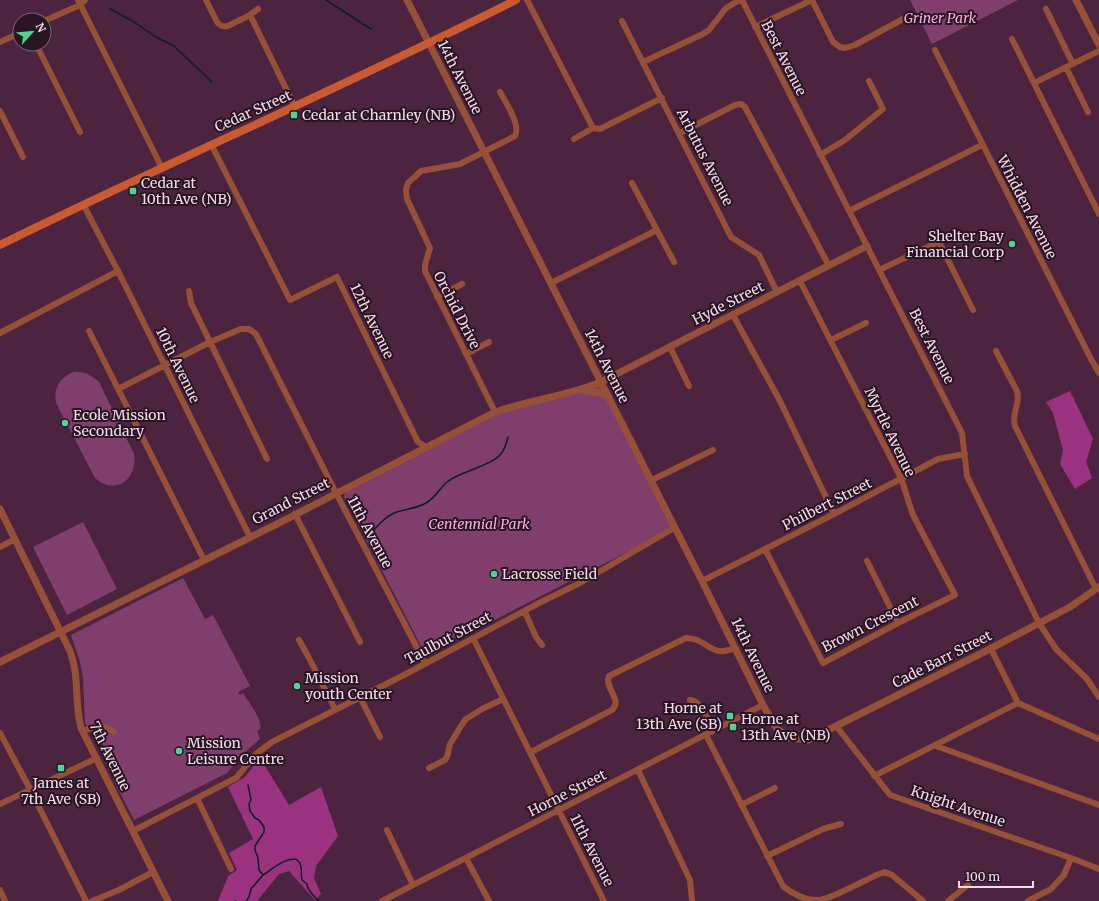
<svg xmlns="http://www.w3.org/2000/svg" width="1099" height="901" font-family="Merriweather,serif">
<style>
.green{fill:#803e6c}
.forest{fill:#9b327f}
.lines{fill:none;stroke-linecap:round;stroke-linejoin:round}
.stream{stroke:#082027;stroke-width:1.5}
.minor{stroke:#955037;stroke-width:6}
.tertiary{stroke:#955037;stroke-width:7}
.secondary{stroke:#c95a31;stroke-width:8}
.poi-dot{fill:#51d397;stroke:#281522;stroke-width:1.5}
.labels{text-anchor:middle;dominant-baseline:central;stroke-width:4;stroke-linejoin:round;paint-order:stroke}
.park-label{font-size:14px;font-style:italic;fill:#fdace2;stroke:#281522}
.street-label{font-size:14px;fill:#f4d9ea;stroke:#281522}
.poi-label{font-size:14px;fill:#f4d9ea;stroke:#281522;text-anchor:start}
</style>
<rect width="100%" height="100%" fill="#4d2440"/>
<path class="green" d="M910 0H1018L932 44Z
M73 372C84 371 91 375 99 382L134 454C138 480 115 496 95 478L57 405C52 390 59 378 73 372Z
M601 382 674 528 432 652H427L421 646 344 497 345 492 495 412Z
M83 522 117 589 67 615 33 547Z
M183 578 205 619 213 615 250 686 238 692 240 695 243 693C248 701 263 720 260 729L257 731 260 739 246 751 227 773 134 820 113 779 112 764 98 735 88 729 85 722 83 677 80 662 71 635Z"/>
<path class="forest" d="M1070 391 1093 439 1086 462 1092 478 1075 489 1060 464 1063 450 1053 413 1046 402Z
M260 758 289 805 321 787 338 836 316 866 314 878 321 894 315 900 289 871 279 874 257 901H218L228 876 237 870 229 853 253 839 228 787 245 777Z"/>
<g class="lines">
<path class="stream" d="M326 0 371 29
M110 9 131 20 156 37 174 46 212 82
M371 533C377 526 385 517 394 513 404 509 416 509 426 503 434 499 440 488 447 482 461 471 488 467 499 456 505 451 506 444 508 437
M263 875C274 868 282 859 296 859 304 865 300 871 302 880L307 884C307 889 315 898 319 901
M235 901H236
M246 901 249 897 251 889 263 875 259 870 258 858 255 850V846L264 832V827L259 820 255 818 250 811 249 804 251 800 248 785"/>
<path class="minor" d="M78 0 162 168
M206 0 217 22C220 26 224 27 228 26L250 15 258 9
M527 0 593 128
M742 0 962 433 967 476 1039 623 1056 649 1087 679 1099 697
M812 0 833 42 840 47 845 48 855 45 903 19
M1046 9 1073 64
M250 15 295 107
M44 21 80 5 85 0
M622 21 731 237 759 255 777 292
M755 27 812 0
M1012 39 1099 214
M0 42 20 33
M36 44 80 132
M935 50 1091 359 1099 373
M643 62 703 34 709 30 726 8 740 0
M1066 67 1088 112
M1034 83 1099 51
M0 111 23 157
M680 133 735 105 741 104 745 107 829 266
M574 139 593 128 600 129 662 98
M211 144 290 300 337 277 418 442 426 447
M820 155 845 140 883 109 869 81
M632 183 674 262
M83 204 118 271 250 537
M849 211 982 145
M939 242 973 310
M879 270 949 237
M551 283 657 230
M189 291 191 303 267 459
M437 297 462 284
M733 315 780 401 834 514
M89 331 204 560
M0 333 118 271
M831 340 866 323
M670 347 689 386
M996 351 1017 391C1021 406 1011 410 1015 426L1096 589
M466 354 489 342
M118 389 210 342 241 329H249L256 334 336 493 425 663
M495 412 425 271V265L430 248 407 199 406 190 408 183 421 171 460 164 515 136C521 125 506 103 500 92
M650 481 713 450
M295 514 360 642
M0 547 15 539
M765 549 823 663 898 623 955 595 913 515 901 478 800 281
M867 561 898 623
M702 581 834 514 938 459 965 454
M525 612 536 637 542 645
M473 638 604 901
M299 640 309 658 335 709
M991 649 1018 703
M360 697 380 737
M690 700C703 701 708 721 713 731
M1018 703 1099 739
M837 727 890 795 1071 858 1099 869
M83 731C94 727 104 724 114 732
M0 733 30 789 86 901
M706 735 783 886C792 894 807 901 819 900 829 900 867 879 879 874L885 872 892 875 923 901
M936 746 1099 805
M531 752 612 710C623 700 604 688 609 676L686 638C708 638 710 659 735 648
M429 768 445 760 447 757 450 744 461 726 466 719 482 709 503 699
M638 770 690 880 692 901
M874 776 1018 703
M197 798 231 869
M0 804 97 758
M741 805 775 788
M387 830 413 885
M133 831 236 778 256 754 272 742 406 674 541 602 580 583 674 528
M767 856 823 829 841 824
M466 858 489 901
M0 890 5 901
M92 901 119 890 153 872
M382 901 763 705
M948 901 968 885
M1028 901 1051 889 1064 875 1071 858"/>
<path class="tertiary" d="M407 0 702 581 763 705 777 729 790 738 808 740 982 653 1070 607 1099 587
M1076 0 1099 45
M583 390 600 393 608 396
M0 509 70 651C80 678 74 701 81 728L168 901
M0 662 275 525 495 412C530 400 567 396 601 382L867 246"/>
<path class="secondary" d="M0 245C171 161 346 86 516 0"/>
</g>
<g class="poi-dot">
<rect x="290" y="111" width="8" height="8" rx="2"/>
<rect x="129" y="187" width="8" height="8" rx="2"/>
<circle cx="1012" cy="244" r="4"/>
<circle cx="65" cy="423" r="4"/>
<circle cx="494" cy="574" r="4"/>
<circle cx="297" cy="686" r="4"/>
<rect x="726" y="712" width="8" height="8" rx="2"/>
<rect x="729" y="723" width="8" height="8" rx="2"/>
<circle cx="179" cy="751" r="4"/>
<rect x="57" y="764" width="8" height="8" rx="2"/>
</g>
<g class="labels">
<g class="park-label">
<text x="940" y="18">Griner Park</text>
<text x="479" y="524">Centennial Park</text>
</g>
<g class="street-label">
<text transform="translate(784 58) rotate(63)">Best Avenue</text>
<text transform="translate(460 77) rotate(63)">14th Avenue</text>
<text transform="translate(253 111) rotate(-24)">Cedar Street</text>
<text transform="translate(705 157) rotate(63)">Arbutus Avenue</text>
<text transform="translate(1027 207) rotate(63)">Whidden Avenue</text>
<text transform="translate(728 303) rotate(-27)">Hyde Street</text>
<text transform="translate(457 310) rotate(63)">Orchid Drive</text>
<text transform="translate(372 321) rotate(64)">12th Avenue</text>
<text transform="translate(932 346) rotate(63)">Best Avenue</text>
<text transform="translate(178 365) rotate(64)">10th Avenue</text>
<text transform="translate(607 366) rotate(63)">14th Avenue</text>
<text transform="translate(890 432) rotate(64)">Myrtle Avenue</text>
<text transform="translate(291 501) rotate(-27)">Grand Street</text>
<text transform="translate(827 504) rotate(-27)">Philbert Street</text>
<text transform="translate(370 532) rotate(62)">11th Avenue</text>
<text transform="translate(870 624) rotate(-27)">Brown Crescent</text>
<text transform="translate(448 638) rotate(-28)">Taulbut Street</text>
<text transform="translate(753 655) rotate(64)">14th Avenue</text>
<text transform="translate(942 659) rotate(-27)">Cade Barr Street</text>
<text transform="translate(110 756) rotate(64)">7th Avenue</text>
<text transform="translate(567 793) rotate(-27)">Horne Street</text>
<text transform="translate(958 806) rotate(19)">Knight Avenue</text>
<text transform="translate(592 850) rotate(63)">11th Avenue</text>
</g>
<g class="poi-label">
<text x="302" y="115">Cedar at Charnley (NB)</text>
<text x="141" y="183">Cedar at<tspan x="141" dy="16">10th Ave (NB)</tspan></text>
<text x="1004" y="236" text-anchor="end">Shelter Bay<tspan x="1004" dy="16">Financial Corp</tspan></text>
<text x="73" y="415">Ecole Mission<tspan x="73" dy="16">Secondary</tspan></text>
<text x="502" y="574">Lacrosse Field</text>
<text x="305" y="678">Mission<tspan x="305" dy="16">youth Center</tspan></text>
<text x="722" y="708" text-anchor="end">Horne at<tspan x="722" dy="16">13th Ave (SB)</tspan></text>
<text x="741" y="719">Horne at<tspan x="741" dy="16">13th Ave (NB)</tspan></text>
<text x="187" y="743">Mission<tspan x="187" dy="16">Leisure Centre</tspan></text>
<text x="61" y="783" text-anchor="middle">James at<tspan x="61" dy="16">7th Ave (SB)</tspan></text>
</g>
</g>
<g transform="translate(32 32) rotate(63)"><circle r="19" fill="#281522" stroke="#7a6372"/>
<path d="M0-3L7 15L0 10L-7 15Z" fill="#51d397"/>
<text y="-6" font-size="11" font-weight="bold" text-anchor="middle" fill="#f4d9ea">N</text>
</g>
<path d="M959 881v6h74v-6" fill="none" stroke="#f4d9ea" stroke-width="2"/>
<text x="965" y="881" font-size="12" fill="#f4d9ea" stroke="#281522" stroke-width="3" paint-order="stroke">100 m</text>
</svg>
